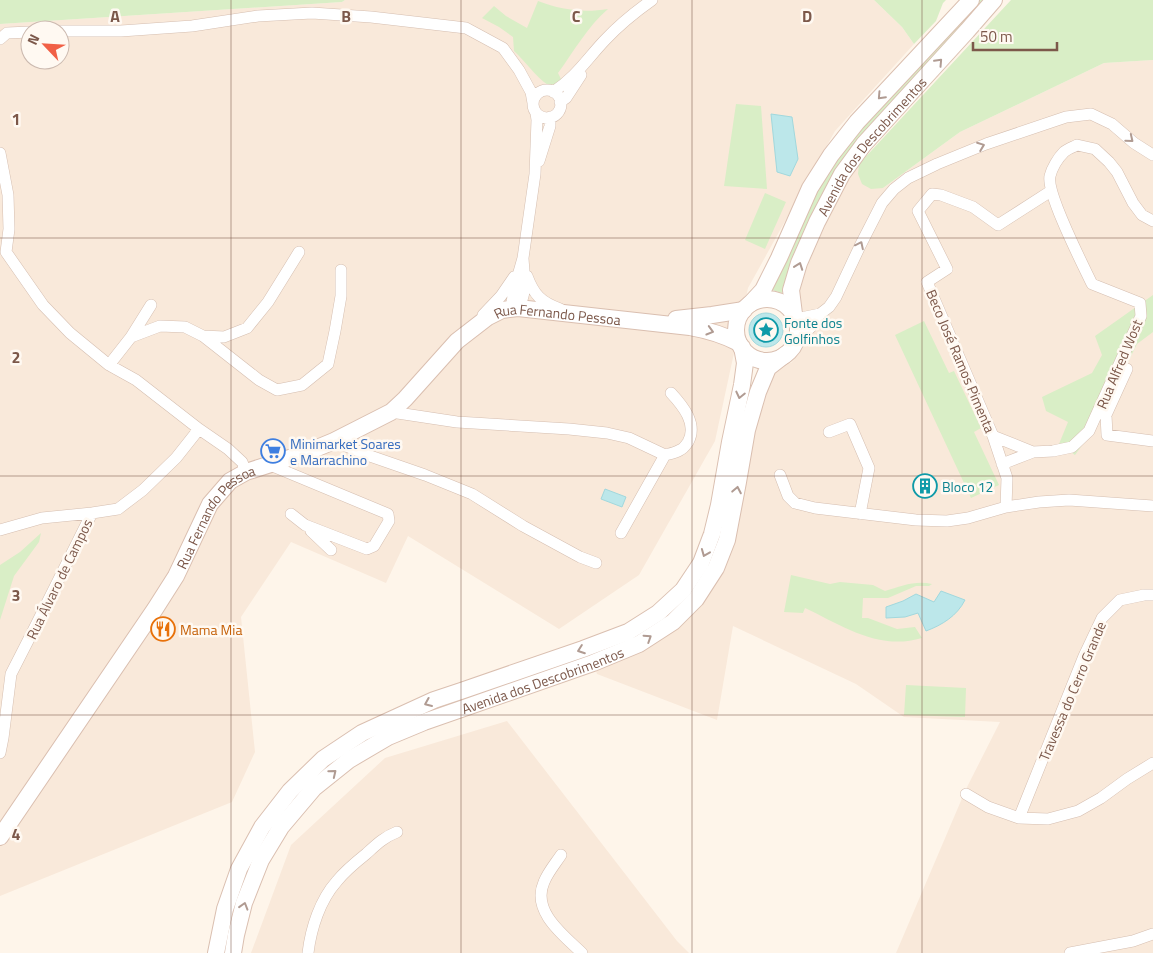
<svg xmlns="http://www.w3.org/2000/svg" width="1153" height="953" font-family="'Titillium Web',sans-serif">
<style>
.residential{fill:#f9e9da;fill-rule:evenodd}
.green{fill:#d9eec6}
.water{fill:#bce7ea;stroke:#a1d8dd}
.lines{fill:none;stroke-linecap:round;stroke-linejoin:round}
.street-casing{stroke:#d5beb0;stroke-width:12}
.secondary-casing{stroke:#dabfb0;stroke-width:18}
.street{stroke:#fff;stroke-width:11}
.secondary{stroke:#fff;stroke-width:16}
.oneway{stroke:#b09b92}
.grid{fill:none;stroke:#7c584a;stroke-width:1;stroke-opacity:0.55}
.labels{text-anchor:middle;dominant-baseline:central;stroke-width:5;stroke-linejoin:round;paint-order:stroke}
.street-label{font-size:14px;fill:#7c584a;stroke:#fff9f2}
.culture-label{font-size:14px;fill:#0d838f;stroke:#fff9f2;text-anchor:start}
.shop-label{font-size:14px;fill:#366cbe;stroke:#fff9f2;text-anchor:start}
.food-label{font-size:14px;fill:#c56008;stroke:#fff9f2;text-anchor:start}
.grid-label{font-size:16px;text-anchor:middle;font-weight:bold;fill:#7c584a;stroke:#fff9f2;stroke-width:5;stroke-linejoin:round;paint-order:stroke}
</style>
<rect width="100%" height="100%" fill="#fef5ea"/>
<path class="residential" d="M345 0H874L902 27 914 44 835 131 748 288 715 441 639 575 559 629 408 536 386 583 291 542 241 617 255 752 232 802 0 896V24L342 2ZM30 30H60V60H30Z
M1153 60V953H896L966 789 1000 722 904 717 856 684 733 626 717 720 597 674 595 668 732 529 764 386 780 365 791 363 799 354 805 344 815 317 805 312 797 306 802 272 840 187 859 164 883 188 960 132 1104 63Z
M507 721 677 941 689 953H251L291 845 385 758Z"/>
<path class="green" d="M0 0H345L342 2 0 24Z
M874 0H946L943 3 936 21 914 44 902 27Z
M977 0H986L846 154 823 192 801 240 782 293 769 289 816 191 849 140Z
M1011 0H1153V60L1104 63 960 132 883 188 871 189 862 184 858 174 859 164Z
M538 1C562 10 583 13 608 9 588 26 574 51 558 73L562 81 558 84 548 85C535 76 526 62 514 51L513 37 499 27 482 18 494 6 506 16 527 28Z
M736 104 761 106 767 189 724 186Z
M765 193 786 202 765 249 745 240Z
M1153 295V332L1137 344 1096 426 1075 455 1059 444 1068 422 1046 411 1042 397 1092 373 1102 355 1095 336Z
M924 321 949 373 954 371 981 428 974 432 999 485 971 498 895 335Z
M41 533 39 542 14 576 0 620V565L20 552Z
M791 575 830 584 840 582 873 585 885 591C901 586 916 580 932 584L929 586H916L888 598H863L862 618H868L897 629 915 627 922 638C879 651 843 626 805 608L803 613 784 612Z
M906 685 966 688 965 717 904 715Z"/>
<path class="water" d="M771 114 792 117 798 159 790 176 777 172Z
M749 330a17 17 0 1 1 34 0a17 17 0 1 1-34 0Z
M605 489 626 497 622 507 601 499Z
M941 591 965 600C957 616 942 625 926 631L918 613 905 617 886 618V607L903 601 916 594 934 602Z"/>
<g class="lines">
<g class="street-casing">
<path id="street" d="M60 31H121L192 26 258 16 312 13 371 17 466 28 503 48 519 70 531 92 533 103
M0 39 7 33 30 32
M533 104a14 14 0 1 1 28 0a14 14 0 1 1-28 0Z
M553 92C576 77 587 59 605 40 619 25 635 12 652 0
M560 102 566 98 581 75
M0 153 8 195 9 229 6 252 43 305 70 333 109 365 136 380 199 429 228 449 242 462 246 472
M539 161 550 126V117
M523 258C524 276 528 292 518 308L512 302 515 286 523 258 535 174 537 120 536 113
M527 276C534 295 541 302 560 309
M483 315 501 296 514 277
M796 319 820 314
M203 336 224 337 247 328 268 302 299 252
M131 337 151 305
M796 341 811 327 820 314 829 307 836 297 860 246 882 203 894 189 908 178 937 164 986 144 1066 117 1091 114 1112 124 1134 143 1153 155
M109 365 131 337 160 326 185 327 203 336 259 380 277 390 302 385 328 364 335 331 341 296V270
M1127 369 1106 415 1107 435 1153 441
M391 412 457 422 569 429 607 433 629 438 665 455 621 533
M829 432 850 424 869 468 860 514
M993 436 1033 452 1053 451 1072 447 1089 431 1141 316 1140 303 1092 284C1083 265 1046 193 1050 176 1052 168 1058 158 1064 152 1067 149 1073 147 1077 145L1095 149 1109 162 1117 172 1133 203 1142 215 1153 221
M334 441 370 456 425 475 472 494 523 526 580 557 596 563
M665 455C669 454 675 453 680 450 683 449 686 445 688 442 698 424 683 406 671 393
M1002 464 1033 452
M270 465 388 514 389 521 374 546 367 549 305 525 291 514
M780 475 788 496 795 503 815 508 916 520 947 521 968 518 1006 507 1039 502 1069 500 1153 506
M1006 507 1007 478 993 436 927 282 947 269 918 211 932 194 941 195 973 207 998 225 1051 191
M0 530 42 518 92 513 118 509 143 490 176 458 199 429
M311 531 331 550
M0 753 3 738 11 674 36 625 92 513
M966 794 988 807 1019 818 1048 819 1078 811 1101 798 1127 779 1153 763
M1019 818 1084 656 1102 618 1120 600 1144 595H1153
M561 855C555 864 548 872 544 882 531 911 563 935 582 953
M308 953C311 928 320 900 337 881 345 871 356 862 366 854 376 845 384 837 397 832
M1070 953 1133 941 1153 934"/>
</g>
<g class="secondary-casing">
<g id="secondary">
<circle cx="767" cy="330" r="31"/>
<path d="M750 304 763 290 779 258 810 188 831 155 857 122 971 0"/>
<path id="s1" d="M794 314 791 290 799 263 817 222 842 174 864 144 967 31 994 0"/>
<path d="M676 319 712 315 744 310"/>
<path id="s2" d="M0 837 155 609 176 576 210 504 230 481 246 472 305 453 334 441 391 412 405 399 457 341 488 317 502 310 518 308 690 327C707 330 724 335 739 343"/>
<path d="M216 953 225 909 239 869 262 827 290 791 323 759 362 733 434 700 461 691 583 649 628 632 658 613 683 590 701 563 712 534 719 505 730 442 742 385 745 363 742 347"/>
<path id="s3" d="M233 953 236 935 244 903 261 860 281 827 314 788 349 760 388 737 424 722 593 663 639 644 673 622 696 599 716 568 727 540 738 482 747 430 758 392 768 368 786 354"/>
</g>
</g>
<use href="#street" class="street"/>
<use href="#secondary" class="secondary"/>
</g>
<defs><path id="oneway-chevron" d="M-2-3.5L2.5 0L-2 3.5" fill="none" stroke-width="1.6" stroke-linecap="round" stroke-linejoin="round" transform="scale(1.25)"/></defs>
<g class="oneway">
<use href="#oneway-chevron" transform="translate(939 62) rotate(-47)"/>
<use href="#oneway-chevron" transform="translate(881 96) rotate(133)"/>
<use href="#oneway-chevron" transform="translate(1130 139) rotate(39)"/>
<use href="#oneway-chevron" transform="translate(981 146) rotate(-21)"/>
<use href="#oneway-chevron" transform="translate(860 245) rotate(-64)"/>
<use href="#oneway-chevron" transform="translate(799 266) rotate(-70)"/>
<use href="#oneway-chevron" transform="translate(710 331) rotate(16)"/>
<use href="#oneway-chevron" transform="translate(740 395) rotate(103)"/>
<use href="#oneway-chevron" transform="translate(737 490) rotate(-79)"/>
<use href="#oneway-chevron" transform="translate(705 553) rotate(112)"/>
<use href="#oneway-chevron" transform="translate(648 638) rotate(-33)"/>
<use href="#oneway-chevron" transform="translate(581 650) rotate(160)"/>
<use href="#oneway-chevron" transform="translate(428 703) rotate(157)"/>
<use href="#oneway-chevron" transform="translate(333 773) rotate(-39)"/>
<use href="#oneway-chevron" transform="translate(244 906) rotate(-73)"/>
</g>
<path class="grid" d="M231 0V953M461 0V953M692 0V953M922 0V953M0 238H1153M0 476H1153M0 715H1153"/>
<defs>
<g id="sight-ring" transform="scale(1.25)"><circle r="9.5" fill="#fff9f2" stroke="#0f9aa8" stroke-width="1.5"/><path d="M0-6L1.8-2.2L6-1.7L2.9 1.2L3.7 5.4L0 3.3L-3.7 5.4L-2.9 1.2L-6-1.7L-1.8-2.2Z" fill="#0f9aa8"/></g>
<g id="supermarket-ring" transform="scale(1.25)"><circle r="9.5" fill="#fff9f2" stroke="#3f7fe0" stroke-width="1.5"/><path d="M-6-5.5h2.5l.6 2H6L4.5 2H-2.5L-4.4-4H-6ZM-1.5 3.2a1.3 1.3 0 1 0 .1 0ZM3 3.2a1.3 1.3 0 1 0 .1 0Z" fill="#3f7fe0"/></g>
<g id="building-ring" transform="scale(1.25)"><circle r="9.5" fill="#fff9f2" stroke="#0f9aa8" stroke-width="1.5"/><path d="M-4-6H4V6H1V3H-1V6H-4ZM-2.5-4.3h1.7v1.8h-1.7ZM.8-4.3h1.7v1.8H.8ZM-2.5-1h1.7V.8h-1.7ZM.8-1h1.7V.8H.8Z" fill="#0f9aa8"/></g>
<g id="restaurant-ring" transform="scale(1.25)"><circle r="9.5" fill="#fff9f2" stroke="#e8710a" stroke-width="1.5"/><path d="M-5-6h1v4h1v-4h1v4h1v-4h1v5L-1.5 .5V6h-2V.5L-5-1ZM5-6V6H3V1.5H1.5Q1.5-4 5-6Z" fill="#e8710a"/></g>
</defs>
<g fill-rule="evenodd">
<use href="#sight-ring" x="766" y="330"/>
<use href="#supermarket-ring" x="273" y="451"/>
<use href="#building-ring" x="925" y="486"/>
<use href="#restaurant-ring" x="163" y="629"/>
</g>
<g class="labels">
<g class="street-label">
<text stroke="none"><textPath href="#s1" startOffset="191">Avenida dos Descobrimentos</textPath></text>
<text stroke="none"><textPath href="#s2" startOffset="808">Rua Fernando Pessoa</textPath></text>
<text transform="translate(961 361) rotate(67)">Beco José Ramos Pimenta</text>
<text transform="translate(1119 364) rotate(-67)">Rua Alfred Wost</text>
<text stroke="none"><textPath href="#s2" startOffset="388">Rua Fernando Pessoa</textPath></text>
<text transform="translate(59 579) rotate(-64)">Rua Álvaro de Campos</text>
<text stroke="none"><textPath href="#s3" startOffset="442">Avenida dos Descobrimentos</textPath></text>
<text transform="translate(1072 691) rotate(-67)">Travessa do Cerro Grande</text>
</g>
<g class="culture-label">
<text x="784" y="322">Fonte dos<tspan x="784" dy="16">Golfinhos</tspan></text>
<text x="942" y="486">Bloco 12</text>
</g>
<g class="shop-label">
<text x="290" y="443">Minimarket Soares<tspan x="290" dy="16">e Marrachino</tspan></text>
</g>
<g class="food-label">
<text x="180" y="629">Mama Mia</text>
</g>
</g>
<g class="grid-label">
<text x="115" y="22">A</text>
<text x="346" y="22">B</text>
<text x="576" y="22">C</text>
<text x="807" y="22">D</text>
<text x="16" y="125">1</text>
<text x="16" y="363">2</text>
<text x="16" y="601">3</text>
<text x="16" y="840">4</text>
</g>
<g transform="translate(45 45) rotate(295)"><circle r="24" fill="#fff9f2" stroke="#cbb9af"/>
<path d="M0-4L9 19L0 12L-9 19Z" fill="#f16046"/>
<text y="-8" font-size="14" font-weight="bold" text-anchor="middle" fill="#7c584a">N</text>
</g>
<path d="M973 42v8h84v-8" fill="none" stroke="#7c584a" stroke-width="2.5"/>
<text x="980" y="42" font-size="15" fill="#7c584a" stroke="#fff9f2" stroke-width="4" paint-order="stroke">50 m</text>
</svg>
